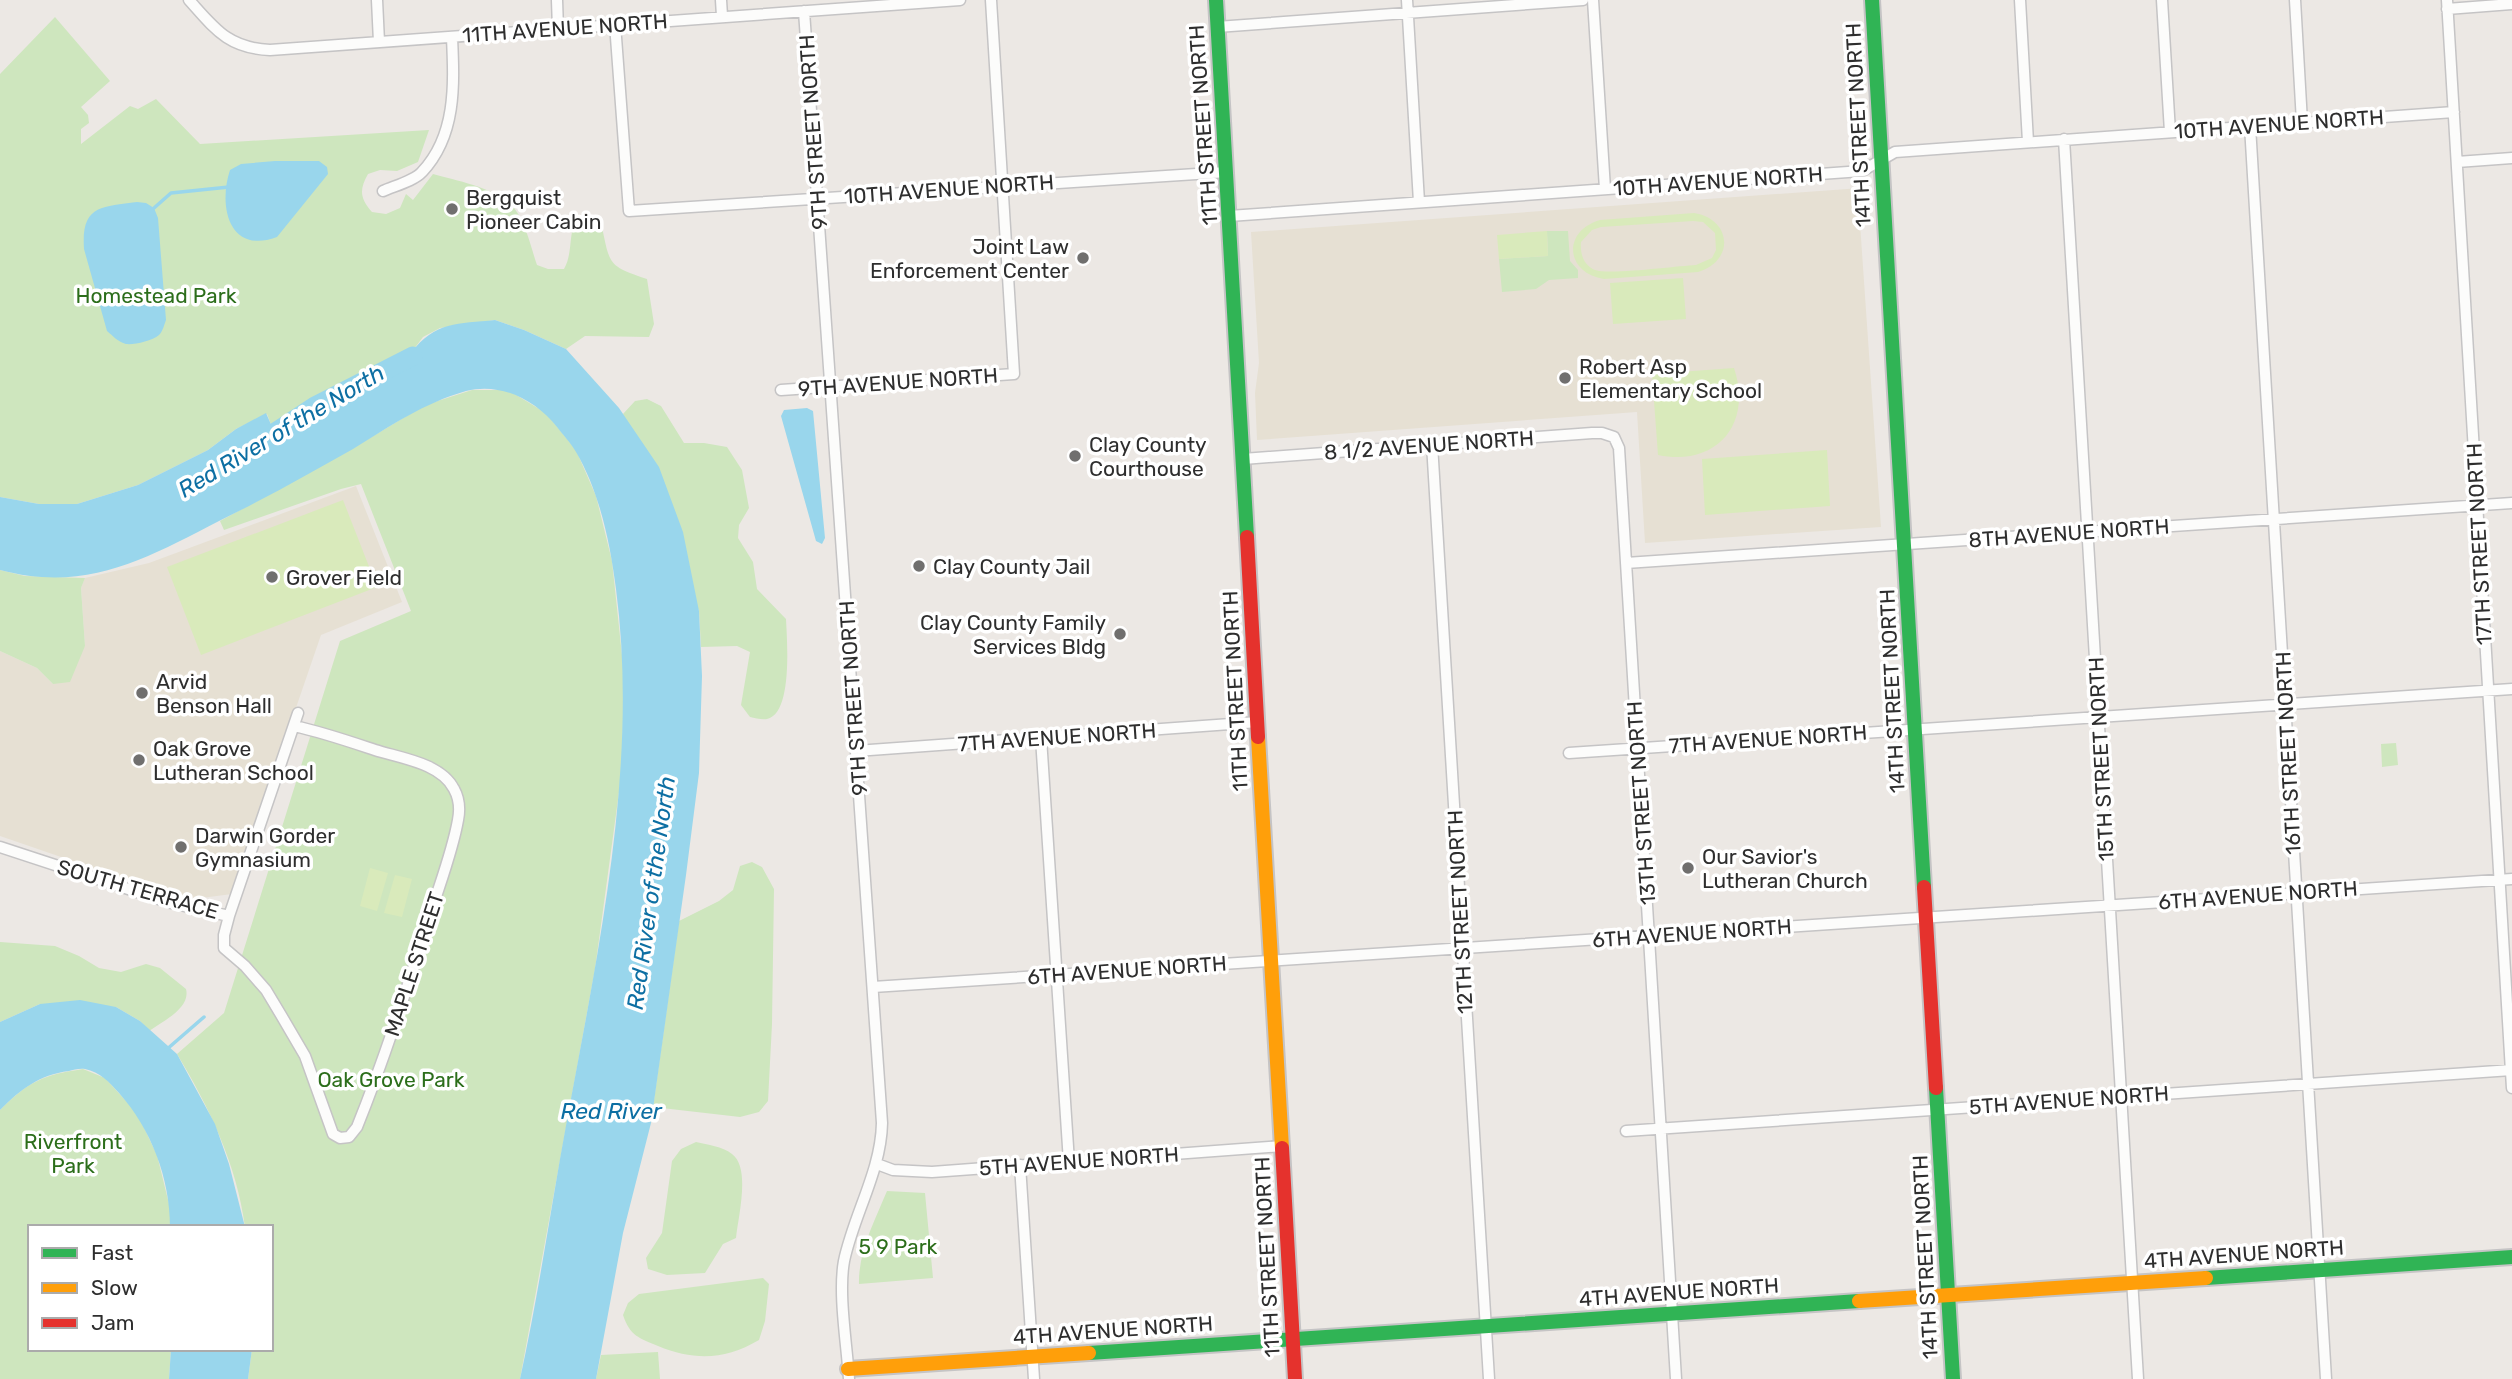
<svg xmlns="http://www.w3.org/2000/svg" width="2512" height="1379" font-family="Rubik,sans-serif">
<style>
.education{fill:#e6e0d3}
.green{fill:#cee6be}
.pitch{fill:#d9eabb;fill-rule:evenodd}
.water{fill:#99d6ec}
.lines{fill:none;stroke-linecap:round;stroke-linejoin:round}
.stream{stroke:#99d6ec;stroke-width:3.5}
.river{stroke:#99d6ec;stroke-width:19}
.street-casing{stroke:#c5c4c5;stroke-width:13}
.fast-casing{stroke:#c5c4c5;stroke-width:18}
.slow-casing{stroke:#c5c4c5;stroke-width:18}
.jam-casing{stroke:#c5c4c5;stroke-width:18}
.street{stroke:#fcfcfb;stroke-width:10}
.fast{stroke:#30b455;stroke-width:14}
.slow{stroke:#ff9f0a;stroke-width:14}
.jam{stroke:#e5322d;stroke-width:14}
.poi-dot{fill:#706f6e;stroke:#fff;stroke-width:2.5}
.labels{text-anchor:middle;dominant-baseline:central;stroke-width:7;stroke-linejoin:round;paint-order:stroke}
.street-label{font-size:21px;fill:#2e2e2e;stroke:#fff}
.poi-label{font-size:21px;fill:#2e2e2e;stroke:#fff;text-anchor:start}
.park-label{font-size:21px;fill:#2c6e1b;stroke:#fff}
.water-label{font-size:23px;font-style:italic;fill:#0d6fa3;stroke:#fff}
</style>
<rect width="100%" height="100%" fill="#ece8e4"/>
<path class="education" d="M1861 188 1862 199 1859 209 1881 527 1645 543 1637 412 1257 440 1255 393 1259 363 1251 232Z
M356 486 402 602 321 635 232 894 186 900 0 836V651L37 668 53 684 85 646 81 588 85 578 149 563Z"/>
<path class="green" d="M55 17 110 81 81 107 88 115 89 123 81 129V144L130 106 138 109 156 99 200 144 429 130 418 162 397 171 380 170 368 174C359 190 360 198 372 212L386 214 400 208 406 194 413 200 433 174C458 181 497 188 514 208 526 223 531 248 537 265L548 269H564C572 255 569 239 574 224L590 219 602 227C610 266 609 266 647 279L654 324 649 337 585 336 566 349 524 330 495 320 440 328 423 337 411 353 375 376 273 430 267 414 236 429 208 450 138 485 77 504H39L0 497V74Z
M1547 231H1568L1570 261 1578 270V278L1549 280 1536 289 1502 292 1499 259 1548 256Z
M472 390H508L546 413 576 450 596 496 612 561 624 674 622 770 595 969 520 1379H248L252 1349H271V1227H245C237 1165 209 1107 177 1054L224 1013 340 641 411 611 361 484 341 489 224 530 220 521 348 451 425 405Z
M647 399 661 406 684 443H704L727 447 742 470 749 508 739 525 738 538 753 562 757 589 786 619C787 639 793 714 767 719 762 720 755 718 750 717L741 705 750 652 737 646 701 647 699 611 623 414 635 401Z
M0 570 25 576 85 578 81 588 85 646 70 682 53 684 37 668 0 651Z
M2396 743 2398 765 2382 767 2381 744Z
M752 862 762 867 774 889 772 1024 768 1101 759 1112 740 1117 653 1107 679 921 719 901 733 890 740 866Z
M0 942 55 946 79 956 99 968 121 972 146 964 160 968 186 989C191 1008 163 1021 149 1031L140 1021 116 1007 40 1004 0 1022Z
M83 1069 105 1078 137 1113 157 1155 170 1208V1227H30V1349H171L169 1379H0V1110C29 1081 43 1075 83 1069Z
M696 1142C708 1145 722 1146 732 1154 751 1168 738 1217 736 1238L723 1244 705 1273 667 1275 648 1269 646 1258 662 1233 672 1161 681 1149Z
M887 1191 925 1193 933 1278 859 1284C858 1252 875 1220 887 1191Z
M763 1278 769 1284 765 1321 759 1340C725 1360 695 1361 658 1346 639 1338 630 1336 623 1315L628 1303 639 1294Z
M658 1352 660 1379H596L601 1355Z"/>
<path class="pitch" d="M1694 213C1732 219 1735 261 1698 272L1604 279C1565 273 1562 231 1600 220ZM1693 221 1703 222 1715 233 1716 250 1712 258 1696 265C1677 266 1610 275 1595 270 1583 265 1580 253 1581 242L1592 230 1601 227Z
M1547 231 1548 256 1499 259 1497 235Z
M1683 278 1686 319 1613 324 1610 283Z
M1734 368C1753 425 1716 467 1658 455L1652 374Z
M1827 450 1830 506 1705 515 1702 459Z
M343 500 377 587 201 655 167 567Z
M370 868 388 873 377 911 360 906Z
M395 875 412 879 402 917 384 913Z"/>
<path class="water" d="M275 161H319L327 167 328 174 277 237C229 255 218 206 230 170L241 164Z
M137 202 146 203 154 208 158 218 166 320C164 325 163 331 159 335 152 341 134 345 126 344 118 342 113 336 107 331L84 249C81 205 101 207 137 202Z
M495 320 524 330 566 349 619 408 659 467 683 532 699 611 702 676 699 773 686 875 651 1123 623 1233 596 1379H520C539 1293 551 1206 567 1120 599 946 639 765 616 589 610 543 600 493 576 452 571 443 563 435 557 427 535 400 501 382 466 391 424 403 390 426 353 449 309 474 264 499 219 521 145 559 87 593 0 570V497L39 504H77L138 485 208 450 236 429 266 413 273 429 375 376 411 353C435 321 458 324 495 320Z
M807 408 813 411 825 538 822 544 816 541 781 416 784 410Z
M80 1000 116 1007 140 1021 177 1054 215 1124 229 1164 245 1227H170C170 1178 151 1129 119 1093 109 1082 100 1072 85 1069 80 1068 73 1070 69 1071 39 1075 21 1089 0 1110V1022L40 1004Z
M171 1349H252L248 1379H169Z"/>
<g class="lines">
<path class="stream" d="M154 208 171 193 229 187
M166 1050 204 1017"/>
<path class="river" d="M274 433 315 406 413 356"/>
<g class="street-casing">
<path id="street" d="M189 0C215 29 228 48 270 50L960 0
M377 0 379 42
M557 0 558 29
M721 0 722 16
M1407 0 1419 202
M1593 0 1605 189
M2020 0 2028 142
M2162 0 2170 132
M2295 0 2302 122
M2447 0 2512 1088
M2447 9 2512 4
M804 11 882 1123C881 1171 854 1214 844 1261 838 1294 847 1345 849 1379
M615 24 629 211 1227 172
M1217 27 1583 0
M2250 126 2326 1379
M2064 139 2138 1379
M2457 162 2512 158
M383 191C394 186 414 181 422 172 457 135 454 83 452 37
M1229 216 1862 171 1895 152 2454 112
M781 390 1014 374 991 0
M1432 444 1489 1379
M1243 459 1592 433H1602L1614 437 1619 448 1676 1379
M1626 563 2512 503
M294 726C322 732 348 741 375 750 400 758 441 763 454 789 459 798 460 810 458 820 452 854 438 888 428 922 406 991 384 1060 357 1127L349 1137 340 1138 333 1134 305 1056 281 1015 266 990 245 966 224 948V935L229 916 298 713
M1041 738 1069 1162
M856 751 1258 722
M1569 753 2512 689
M0 847 171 903 229 916
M873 987 2512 879
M1626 1131 2512 1070
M877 1164 893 1170 932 1172 1282 1146
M1020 1165 1034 1379"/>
</g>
<g class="fast-casing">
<path id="fast" d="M1216 0 1247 537
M1872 0 1924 887
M1936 1088 1953 1379
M2206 1278 2512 1257
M1089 1353 1859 1301"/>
</g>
<g class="slow-casing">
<path id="slow" d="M1258 737 1282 1148
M1859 1301 2206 1278
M848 1369 1089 1353"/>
</g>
<g class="jam-casing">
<path id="jam" d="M1247 537 1258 737
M1924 887 1936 1088
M1282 1148 1295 1379"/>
</g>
<use href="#street" class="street"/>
<use href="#fast" class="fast"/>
<use href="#slow" class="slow"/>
<use href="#jam" class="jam"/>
</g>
<g class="poi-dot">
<circle cx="452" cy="209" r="7"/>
<circle cx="1083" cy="258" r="7"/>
<circle cx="1565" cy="378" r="7"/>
<circle cx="1075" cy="456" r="7"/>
<circle cx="919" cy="566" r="7"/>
<circle cx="272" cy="577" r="7"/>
<circle cx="1120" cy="634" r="7"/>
<circle cx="142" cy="693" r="7"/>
<circle cx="139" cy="760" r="7"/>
<circle cx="181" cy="847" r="7"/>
<circle cx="1688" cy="868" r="7"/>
</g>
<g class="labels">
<g class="street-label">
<text transform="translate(565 28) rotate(-4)">11TH AVENUE NORTH</text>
<text transform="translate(2279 124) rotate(-4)">10TH AVENUE NORTH</text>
<text transform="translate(1203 125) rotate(-94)">11TH STREET NORTH</text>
<text transform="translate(1858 125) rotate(-93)">14TH STREET NORTH</text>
<text transform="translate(813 132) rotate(-94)">9TH STREET NORTH</text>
<text transform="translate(1718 181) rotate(-4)">10TH AVENUE NORTH</text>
<text transform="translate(949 189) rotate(-4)">10TH AVENUE NORTH</text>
<text transform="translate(898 382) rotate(-4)">9TH AVENUE NORTH</text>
<text transform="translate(1429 445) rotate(-4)">8 1/2 AVENUE NORTH</text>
<text transform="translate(2069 533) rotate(-4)">8TH AVENUE NORTH</text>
<text transform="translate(2479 544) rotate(-93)">17TH STREET NORTH</text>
<text transform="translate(1235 691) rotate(-93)">11TH STREET NORTH</text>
<text transform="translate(1892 691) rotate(-93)">14TH STREET NORTH</text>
<text transform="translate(853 698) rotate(-94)">9TH STREET NORTH</text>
<text transform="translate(1057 737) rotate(-4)">7TH AVENUE NORTH</text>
<text transform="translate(1768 739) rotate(-4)">7TH AVENUE NORTH</text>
<text transform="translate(2288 753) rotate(-93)">16TH STREET NORTH</text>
<text transform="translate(2101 759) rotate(-93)">15TH STREET NORTH</text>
<text transform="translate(1641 803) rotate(-94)">13TH STREET NORTH</text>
<text transform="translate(138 889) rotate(16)">SOUTH TERRACE</text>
<text transform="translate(2258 895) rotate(-4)">6TH AVENUE NORTH</text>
<text transform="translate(1460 912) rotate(-93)">12TH STREET NORTH</text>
<text transform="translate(1692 933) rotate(-4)">6TH AVENUE NORTH</text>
<text transform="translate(414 964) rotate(-72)">MAPLE STREET</text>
<text transform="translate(1127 970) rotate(-4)">6TH AVENUE NORTH</text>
<text transform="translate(2069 1100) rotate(-4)">5TH AVENUE NORTH</text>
<text transform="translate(1079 1161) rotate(-4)">5TH AVENUE NORTH</text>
<text transform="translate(2244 1254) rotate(-4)">4TH AVENUE NORTH</text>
<text transform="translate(1267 1257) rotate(-93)">11TH STREET NORTH</text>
<text transform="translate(1925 1257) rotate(-93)">14TH STREET NORTH</text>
<text transform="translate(1679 1292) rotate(-4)">4TH AVENUE NORTH</text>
<text transform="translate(1113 1330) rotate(-4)">4TH AVENUE NORTH</text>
</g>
<g class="poi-label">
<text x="466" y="197">Bergquist<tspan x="466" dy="24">Pioneer Cabin</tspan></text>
<text x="1069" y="246" text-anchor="end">Joint Law<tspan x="1069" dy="24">Enforcement Center</tspan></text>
<text x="1579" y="366">Robert Asp<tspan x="1579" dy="24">Elementary School</tspan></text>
<text x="1089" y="444">Clay County<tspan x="1089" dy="24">Courthouse</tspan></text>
<text x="933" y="566">Clay County Jail</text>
<text x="286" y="577">Grover Field</text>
<text x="1106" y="622" text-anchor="end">Clay County Family<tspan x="1106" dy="24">Services Bldg</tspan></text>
<text x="156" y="681">Arvid<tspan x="156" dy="24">Benson Hall</tspan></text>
<text x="153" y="748">Oak Grove<tspan x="153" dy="24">Lutheran School</tspan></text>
<text x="195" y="835">Darwin Gorder<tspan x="195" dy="24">Gymnasium</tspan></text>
<text x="1702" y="856">Our Savior's<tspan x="1702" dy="24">Lutheran Church</tspan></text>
</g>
<g class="park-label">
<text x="156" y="295">Homestead Park</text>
<text x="391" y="1079">Oak Grove Park</text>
<text x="73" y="1141">Riverfront<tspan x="73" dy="24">Park</tspan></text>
<text x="898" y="1246">5 9 Park</text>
</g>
<g class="water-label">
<text transform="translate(281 431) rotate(-31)">Red River of the North</text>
<text transform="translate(651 893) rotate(-82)">Red River of the North</text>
<text x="611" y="1111">Red River</text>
</g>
</g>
<rect x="28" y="1225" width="245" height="126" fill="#ffffff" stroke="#ababab" stroke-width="2"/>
<rect x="42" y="1248" width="35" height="10" fill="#30b455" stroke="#ababab" stroke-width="2"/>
<text x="91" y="1260" font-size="21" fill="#2e2e2e">Fast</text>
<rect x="42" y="1283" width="35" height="10" fill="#ff9f0a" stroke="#ababab" stroke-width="2"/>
<text x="91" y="1295" font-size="21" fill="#2e2e2e">Slow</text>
<rect x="42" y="1318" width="35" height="10" fill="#e5322d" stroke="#ababab" stroke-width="2"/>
<text x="91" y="1330" font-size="21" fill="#2e2e2e">Jam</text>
</svg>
